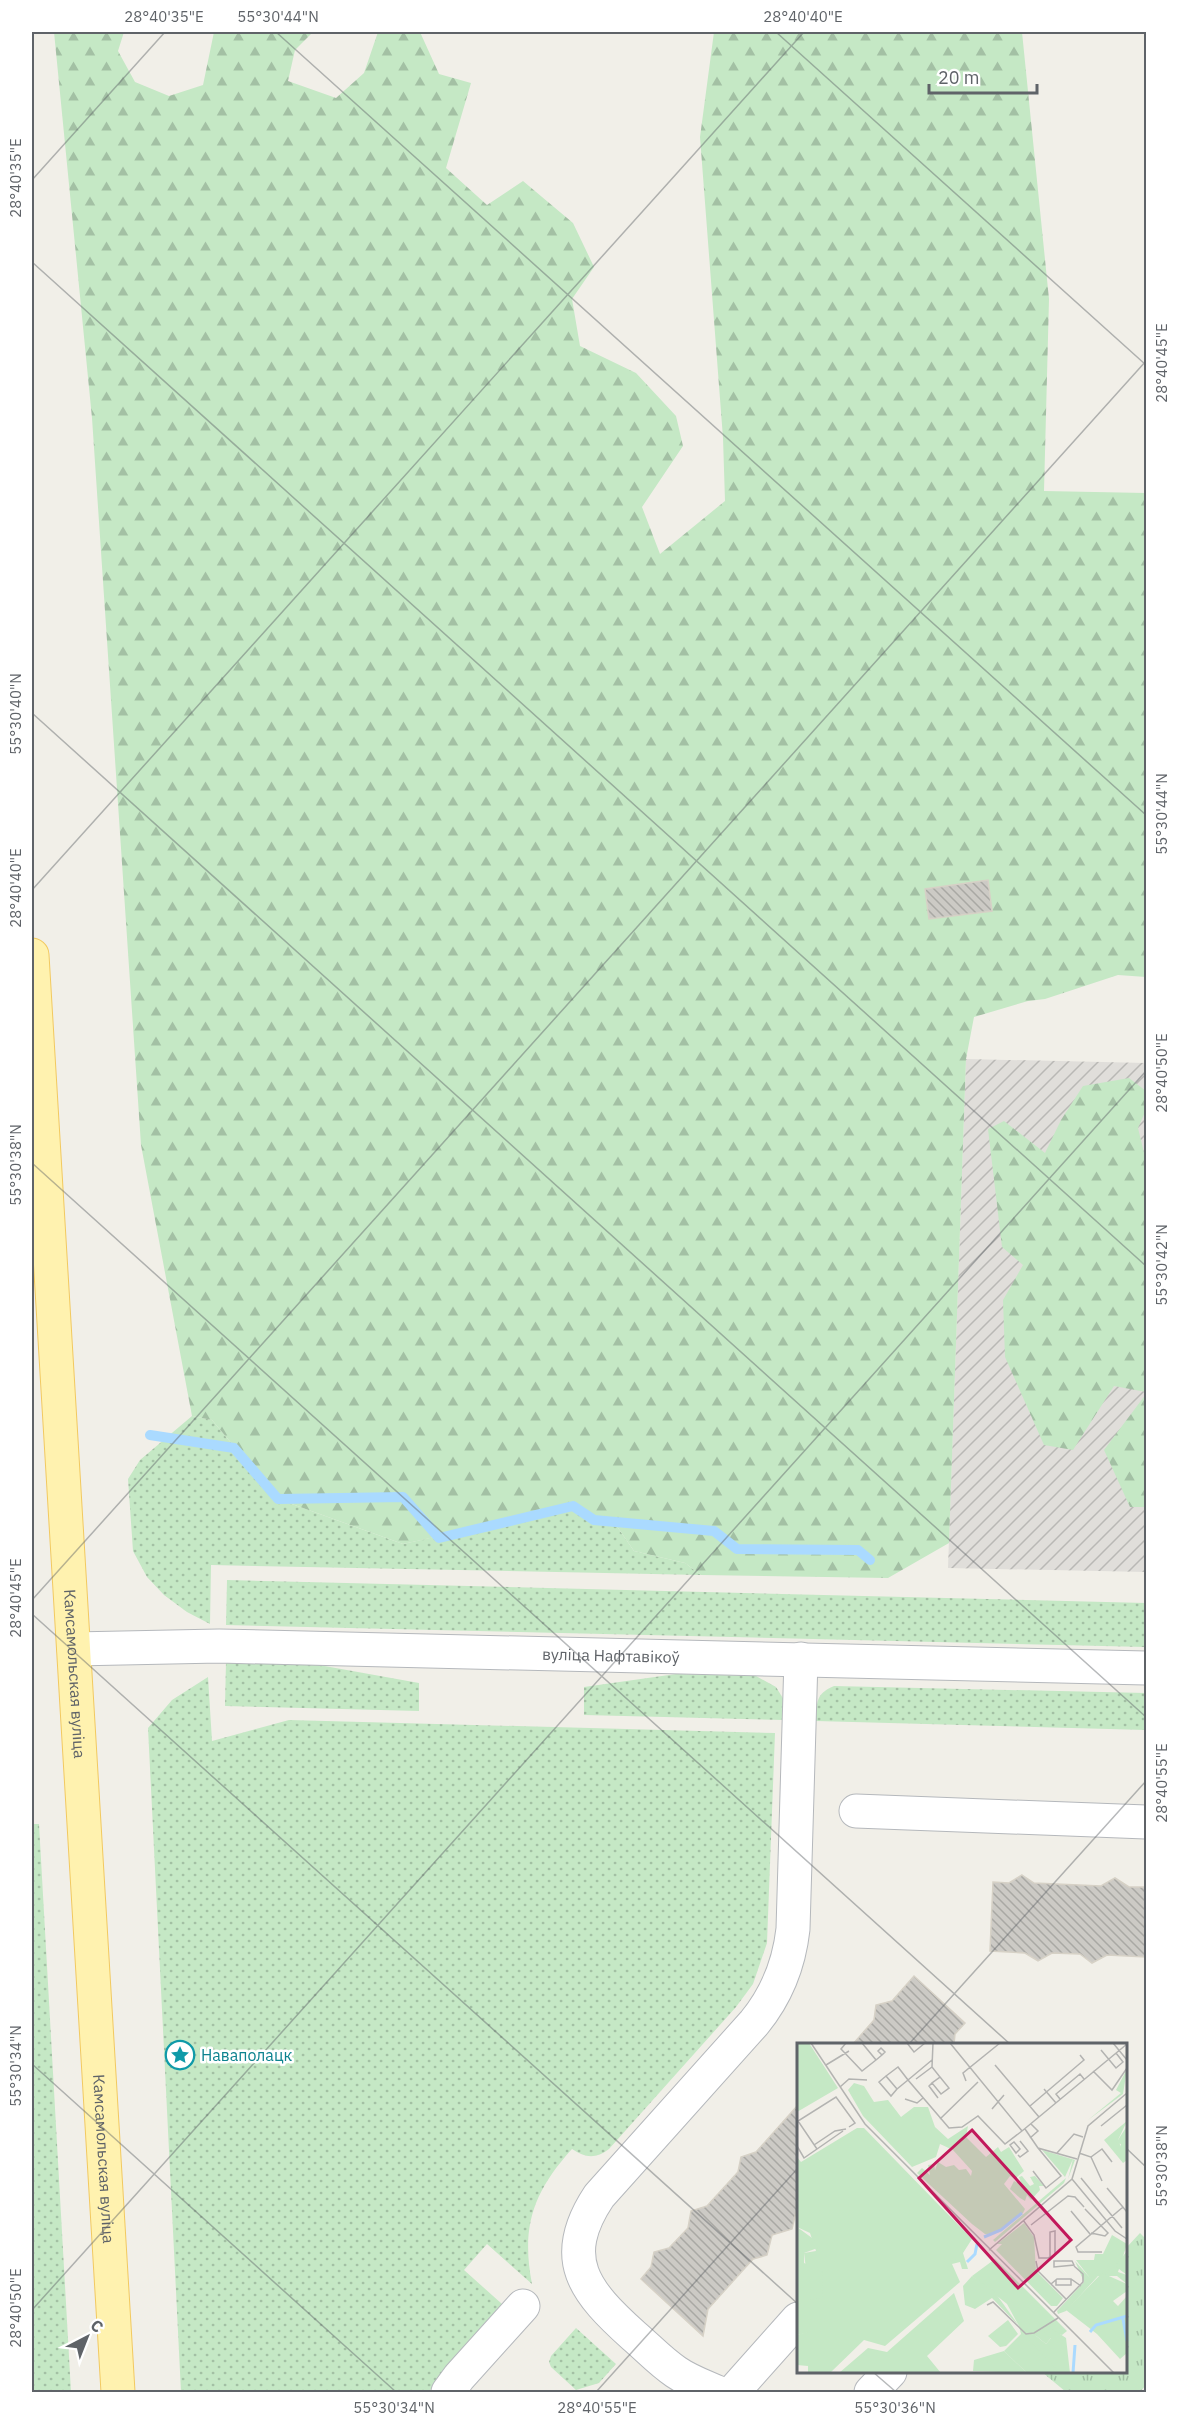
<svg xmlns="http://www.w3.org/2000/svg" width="1178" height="2424" font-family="'IBM Plex Sans',sans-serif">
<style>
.industrial{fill:url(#industrial-furrows)}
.grass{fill:url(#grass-dots)}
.forest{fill:url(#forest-firs)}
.park{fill:url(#park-tufts)}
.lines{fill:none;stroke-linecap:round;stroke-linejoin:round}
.stream{stroke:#aadaff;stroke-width:10}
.building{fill:url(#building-back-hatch);stroke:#d6d1c6;stroke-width:1.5}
.minor-casing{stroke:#b5b8bc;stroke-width:35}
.major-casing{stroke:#f2c960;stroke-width:35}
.minor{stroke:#fff;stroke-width:33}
.major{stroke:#fff2af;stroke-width:33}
.ticks{fill:none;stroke:#5f6368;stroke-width:1.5;stroke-opacity:0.45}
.labels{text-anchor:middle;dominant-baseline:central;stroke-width:5;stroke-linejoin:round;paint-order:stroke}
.street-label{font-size:16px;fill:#5f6368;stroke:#fff}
.culture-label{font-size:16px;fill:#0d838f;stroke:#fff;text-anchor:start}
.inset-river{fill:none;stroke:#aadaff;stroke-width:3}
.inset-road{fill:none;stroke:#b3b3b1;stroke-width:1.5}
.view{fill:#c2185b;fill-opacity:0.15;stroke:#c2185b;stroke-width:3}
.inset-edge{fill:none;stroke:#5f6368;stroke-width:3}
.neatline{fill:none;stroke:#5f6368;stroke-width:2}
.ticks-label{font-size:15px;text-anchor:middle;fill:#5f6368}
</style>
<defs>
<pattern id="industrial-furrows" width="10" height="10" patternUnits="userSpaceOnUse" patternTransform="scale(1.5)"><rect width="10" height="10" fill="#e0deda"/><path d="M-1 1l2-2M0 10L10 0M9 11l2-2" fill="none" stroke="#b9b8b5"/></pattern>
<pattern id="grass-dots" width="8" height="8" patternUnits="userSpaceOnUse" patternTransform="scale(1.5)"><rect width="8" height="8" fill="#c5e8c5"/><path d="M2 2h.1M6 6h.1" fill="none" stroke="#a3c0a4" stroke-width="1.8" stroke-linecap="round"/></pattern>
<pattern id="forest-firs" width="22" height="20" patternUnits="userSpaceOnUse" patternTransform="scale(1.5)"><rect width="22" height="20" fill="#c5e8c5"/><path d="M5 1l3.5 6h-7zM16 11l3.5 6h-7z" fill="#a3c0a4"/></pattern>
<pattern id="park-tufts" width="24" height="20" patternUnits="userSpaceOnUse" patternTransform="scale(1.5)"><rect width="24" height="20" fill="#c5e8c5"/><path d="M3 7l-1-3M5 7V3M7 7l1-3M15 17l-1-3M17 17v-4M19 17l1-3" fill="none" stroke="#a3c0a4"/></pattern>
<pattern id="building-back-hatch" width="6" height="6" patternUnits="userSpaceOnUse" patternTransform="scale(1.5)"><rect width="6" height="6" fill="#cccac5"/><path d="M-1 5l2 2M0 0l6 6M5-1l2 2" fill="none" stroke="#a9a8a4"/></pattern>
</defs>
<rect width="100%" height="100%" fill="#f1efe8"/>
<path class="industrial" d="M966 1059 1146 1063V1572L948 1568Z"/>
<path class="grass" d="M192 1416 212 1420 278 1499 403 1544 573 1506 594 1520 614 1522 634 1551 685 1563 701 1575 211 1565 210 1624 187 1612 164 1595 147 1577 133 1551 128 1479 140 1460Z
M227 1580 1146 1603V1647L226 1625Z
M226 1662 319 1665 419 1683V1711L225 1706Z
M676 1674 756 1676 776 1687 784 1700 783 1720 584 1715V1687Z
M208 1677 212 1741 289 1720 775 1733 767 1943 753 1984 736 2007 609 2149C596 2159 585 2158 572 2149 533 2192 521 2227 532 2284L487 2244 464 2270 502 2304 446 2366 429 2392H181L148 1728 172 1700Z
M834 1686 1146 1693V1730L816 1721C817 1703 815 1694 834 1686Z
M32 1824H39L71 2392H32Z
M576 2328 616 2364 599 2383 576 2390 551 2367 549 2362 551 2356Z"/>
<path class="forest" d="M54 32H124L118 51 135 82 169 96 203 85 214 32H313L295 50 288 81 336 98 364 73 378 32H420L439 74 471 83 446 168 487 205 523 181 573 223 594 267 572 299 580 346 636 373 676 416 683 446 642 507 660 554 725 501 723 438 700 137 714 32H1022L1049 299 1044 491 1146 493V977L1118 975 1045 999 1028 1001 974 1017 966 1059 949 1543 888 1578 701 1575 685 1563 634 1551 614 1522 594 1520 573 1507 403 1544 278 1499 212 1420 192 1416 141 1145 92 418Z
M1129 1078 1146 1091V1110L1138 1128 1146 1161V1392L1114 1386 1073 1450 1044 1445 1005 1357 1003 1300 1023 1265 1002 1247 988 1129 1004 1121 1045 1153 1061 1120 1083 1086Z
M1146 1394V1507H1130L1104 1450Z"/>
<path class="park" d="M1140 2233 1146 2239V2385L1140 2392H1066L1042 2372H1126V2248Z"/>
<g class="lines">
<path class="stream" d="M150 1435 234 1448 278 1499 403 1497 439 1538 573 1506 594 1520 714 1531 737 1549 858 1550 870 1560"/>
</g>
<path class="building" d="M988 880 992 911 929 919 925 889Z
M1022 1875 1034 1883 1101 1886 1115 1878 1129 1887H1146V1957L1107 1955 1092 1963 1080 1954 1052 1953 1038 1961 1025 1953 990 1951 993 1882 1009 1883Z
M914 1976 965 2023 955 2034 954 2044H853L874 2020 876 2005 892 2001Z
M798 2105V2209L796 2212 792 2229 772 2235 767 2255 753 2259 708 2309 703 2336 641 2279 651 2267 654 2252 669 2248 688 2228 691 2211 707 2206 738 2172 741 2157 756 2152Z"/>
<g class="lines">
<g class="minor-casing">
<g id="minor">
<path id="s1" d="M74 1649 219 1646 1146 1668"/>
<path d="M856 1811 1146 1822"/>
<path d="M448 2392 459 2377 523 2306"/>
<path d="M717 2392C703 2386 689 2381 676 2372 661 2362 648 2348 634 2336 585 2292 557 2259 599 2196L754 2023C777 1995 789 1965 793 1929L801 1659"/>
<path d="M733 2392 798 2319"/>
<path d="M871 2392 890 2372"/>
</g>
</g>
<g class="major-casing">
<g id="major">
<path id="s2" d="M32 955 118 2392"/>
</g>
</g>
<use href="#minor" class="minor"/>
<use href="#major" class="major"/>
</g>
<path class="ticks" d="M276 32 1146 815M776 32 1146 365M32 180 165 32M32 262 1146 1266M32 713 1146 1717M32 890 804 32M32 1163 1010 2044M32 1600 1146 361M32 1614 798 2304M909 2044 1146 1781M32 2064 396 2392M1126 2148 1146 2167M32 2310 1146 1071M873 2372 896 2392M596 2392 798 2168"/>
<defs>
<g id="sight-ring" transform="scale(1.5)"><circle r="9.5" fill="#fff" stroke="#0f9aa8" stroke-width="1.5"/><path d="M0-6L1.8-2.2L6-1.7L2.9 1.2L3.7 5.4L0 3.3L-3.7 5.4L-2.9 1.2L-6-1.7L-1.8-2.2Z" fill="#0f9aa8"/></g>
</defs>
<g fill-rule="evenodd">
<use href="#sight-ring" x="180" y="2055"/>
</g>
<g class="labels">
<g class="street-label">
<text stroke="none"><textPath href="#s1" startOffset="537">вуліца Нафтавікоў</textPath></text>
<text stroke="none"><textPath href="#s2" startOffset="720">Камсамольская вуліца</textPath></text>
<text stroke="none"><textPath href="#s2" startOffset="1206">Камсамольская вуліца</textPath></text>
</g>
<g class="culture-label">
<text x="201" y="2055">Наваполацк</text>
</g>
</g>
<g transform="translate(797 2043)">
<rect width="330" height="330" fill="#f1efe8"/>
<path d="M330 26 326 51 291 77 324 50 319 47ZM330 78 321 97 330 117 326 120 307 97ZM245 107 278 117 271 136 276 116 268 134ZM269 135 267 140 198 199 196 197ZM227 180 237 194 239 228 266 255 260 263H254L199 207 205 201H200ZM315 192 330 201 321 229 330 232V241L320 233H301L269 268 261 271 260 268 287 239 278 218 293 235 279 217H297L298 211H306ZM198 216 270 288 265 292 258 290 249 301 238 292 263 330H230L207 308 224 291 222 283 210 261 175 233ZM211 277 221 291 209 303 203 304 191 293Z" fill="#c5e8c5"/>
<path d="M0 0H12L41 45 0 69ZM57 40 67 43 77 59 91 57 104 74 117 64H131L138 84 151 96 171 83 169 94 189 114 201 104 204 109 212 104 227 128 218 136 213 133 207 141 228 166 226 170 195 192 188 191 175 181 120 130 125 125 133 132 131 122 137 121 138 127 141 119 149 124 157 122 162 127 169 126 174 133 175 128 156 107 143 101 139 114 115 124 66 73 51 47ZM330 83V117L329 118 323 112 324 101 319 100ZM60 85H67L175 196 166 210 171 226H165L163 219 155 221 163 239 88 303 67 297 33 330H11V323L0 322V292L13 288V257L7 210 19 208 13 190 0 184V114L4 119ZM225 133 233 143 237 141 233 134 238 133 247 143H242L243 147 234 157 230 152 228 158 223 155 213 146 217 138 225 142 222 134ZM330 208V232L318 223ZM305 230 330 241V248L316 258 321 263 330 253V310L323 316 300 291 269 267ZM175 233 197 248 222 283 195 255 178 266 168 262 166 243ZM157 250 167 278 130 313 144 330H42L71 305 90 309ZM254 285 269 295 273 330H263L231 296 238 292 249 301 254 295 247 290ZM207 308 230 330 176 328 177 317Z" fill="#c5e8c5"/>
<path d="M143 168 173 196 164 213 156 218 127 183ZM0 184 26 203 7 210V220L26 229 25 255 13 257V289L0 292Z" fill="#c5e8c5"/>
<path class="inset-river" d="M187 194 204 187 225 170M170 219 178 211 180 201M326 276 330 298M293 289 299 282 330 273M276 330 278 302"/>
<path class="inset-road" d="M14 0 68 81 317 330M49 0 44 6 65 28 79 17 65 0M110 0 117 9 128 0M136 0 135 24 143 34 135 40 144 51 152 45 143 34M316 0 330 17M304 7 319 25 326 19 319 10M79 17 85 12 88 9 84 5 81 8 85 12M135 17 111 37 152 85 165 84 181 73 208 101 225 88 153 0M29 22 52 8M198 22 242 74M101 24 111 37 100 46 89 33ZM296 28 315 47 330 25M89 33 82 39 94 53 100 46M119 36 135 24M169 38 166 30 203 0M135 40 132 43 141 55M43 44 52 36 70 37M247 46 259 60M108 56 120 60 126 55M263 56 259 51 283 31 287 36M233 63 287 17 283 12M195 66 207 52M143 76 181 39M304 83 330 62M228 86 241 105 280 116M225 88 330 1M233 95 241 88 234 81M217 99 223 106 219 110 213 102ZM17 102 38 88 49 86M0 103 7 115 46 88M20 106 1 78 39 54 58 80 52 84M260 110 277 91 286 94M282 110 294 114 305 138M221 112 223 114 231 108 223 98M294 114 305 106 315 119M236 128 249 145 264 133 241 105M284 135 325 185M275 136 318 188 330 196M310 145 330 169M288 166 311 190 308 193 294 190M274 168 293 191M226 177 237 192 242 215H251L253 214 256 213 258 211V188L253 189V214M234 182 271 153 278 154 287 164M192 207 275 136 291 83 330 50M305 209H281L279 204 326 164M239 218 241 228 269 256M257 218H275L277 222 257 224ZM259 237V242H274V236M254 241 260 236H274L284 243M190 262 196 259 229 291 237 290 261 275M257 269 286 239V231L277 223"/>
<path class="view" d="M175 87 274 197 221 245 122 135Z"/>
<rect width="330" height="330" class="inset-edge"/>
</g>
<rect width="1178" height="2424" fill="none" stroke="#ffffff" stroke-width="66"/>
<g transform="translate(87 2337) rotate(42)" stroke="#ffffff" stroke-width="4.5" paint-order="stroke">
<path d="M0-4.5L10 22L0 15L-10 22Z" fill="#5f6368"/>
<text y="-9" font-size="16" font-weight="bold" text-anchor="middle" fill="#5f6368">С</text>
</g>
<path d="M929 84v9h108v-9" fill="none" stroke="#5f6368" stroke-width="3"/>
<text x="938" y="84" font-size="18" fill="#5f6368" stroke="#ffffff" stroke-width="4.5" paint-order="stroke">20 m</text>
<rect x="33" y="33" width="1112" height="2358" class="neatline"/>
<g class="ticks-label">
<text x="164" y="22">28°40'35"E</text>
<text x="278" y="22">55°30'44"N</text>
<text x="803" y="22">28°40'40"E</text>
<text transform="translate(16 178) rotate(-90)" y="5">28°40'35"E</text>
<text transform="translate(1162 363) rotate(-90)" y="5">28°40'45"E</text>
<text transform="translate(16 714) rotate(-90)" y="5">55°30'40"N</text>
<text transform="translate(1162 814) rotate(-90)" y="5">55°30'44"N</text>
<text transform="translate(16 888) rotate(-90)" y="5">28°40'40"E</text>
<text transform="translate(1162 1073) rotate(-90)" y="5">28°40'50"E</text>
<text transform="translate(16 1165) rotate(-90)" y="5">55°30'38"N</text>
<text transform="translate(1162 1265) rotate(-90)" y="5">55°30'42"N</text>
<text transform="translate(16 1598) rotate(-90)" y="5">28°40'45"E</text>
<text transform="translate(1162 1783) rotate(-90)" y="5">28°40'55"E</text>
<text transform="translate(16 2066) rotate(-90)" y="5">55°30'34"N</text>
<text transform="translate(1162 2166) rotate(-90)" y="5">55°30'38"N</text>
<text transform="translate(16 2308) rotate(-90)" y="5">28°40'50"E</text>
<text x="394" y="2413">55°30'34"N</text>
<text x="597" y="2413">28°40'55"E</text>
<text x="895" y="2413">55°30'36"N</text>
</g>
</svg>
